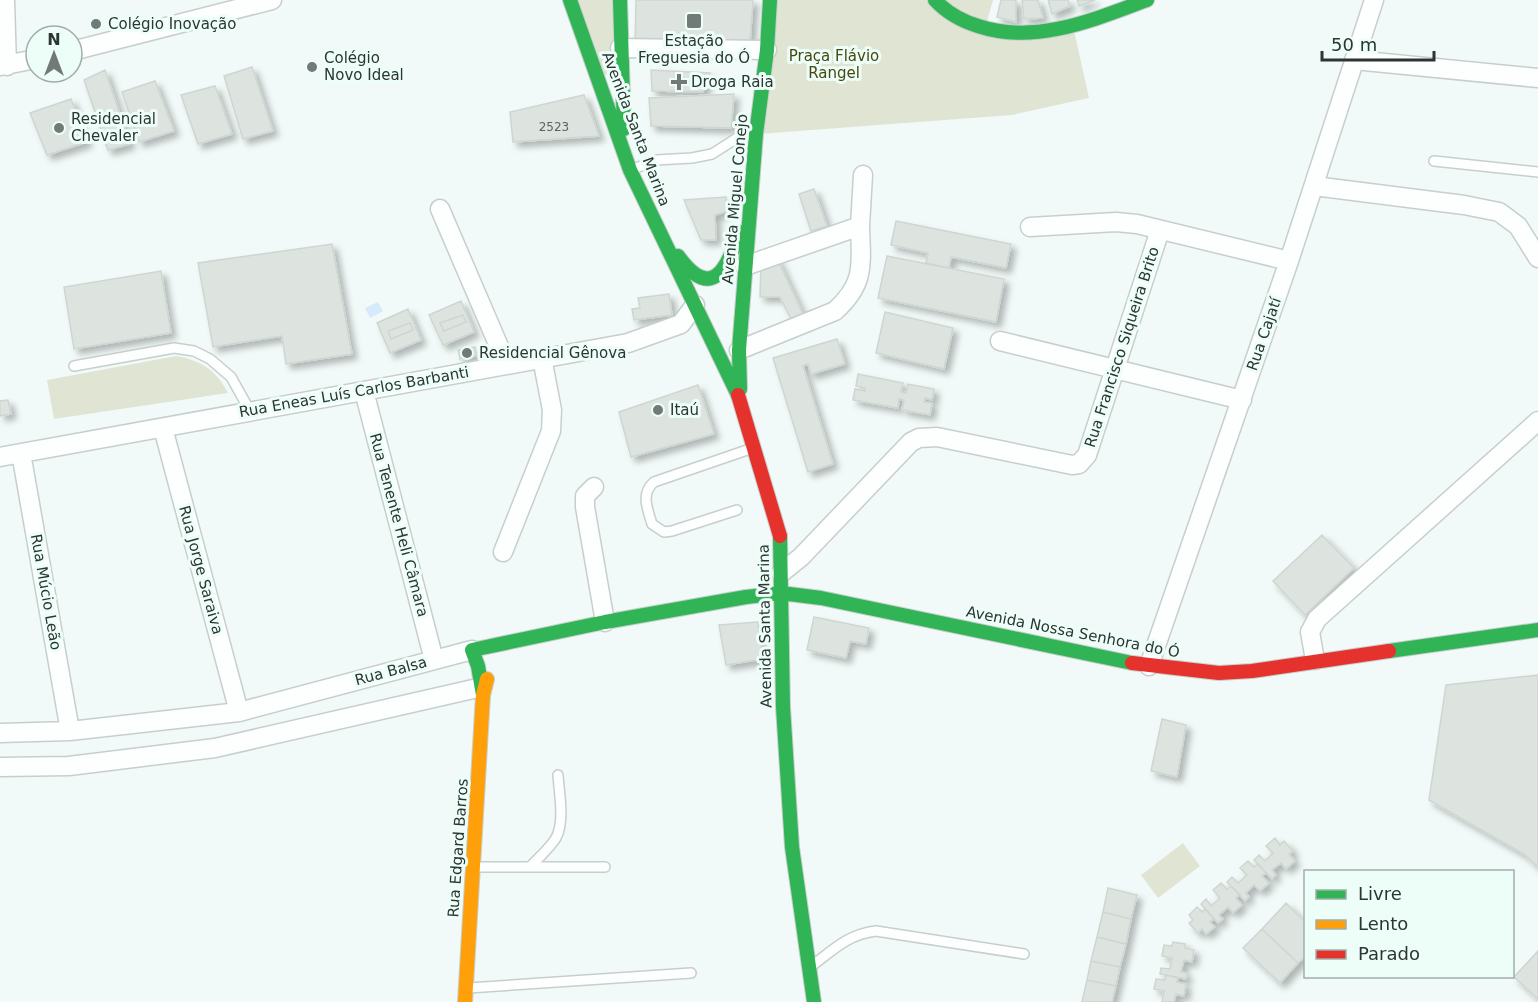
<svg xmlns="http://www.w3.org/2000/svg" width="1538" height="1002" font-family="'DejaVu Sans',sans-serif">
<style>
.green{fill:#e0e5d3}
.water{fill:#d5ebfb}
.building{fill:#dde3df;stroke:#cfd6d2;stroke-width:1.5;filter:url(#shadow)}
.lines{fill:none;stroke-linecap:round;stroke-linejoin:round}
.lane-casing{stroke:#c7cfcd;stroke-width:12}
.street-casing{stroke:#c7cfcd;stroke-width:21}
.fast-casing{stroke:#c7cfcd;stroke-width:16}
.slow-casing{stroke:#c7cfcd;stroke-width:16}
.jam-casing{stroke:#c7cfcd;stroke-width:16}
.lane{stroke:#fdfefe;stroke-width:9}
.street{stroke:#fdfefe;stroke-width:18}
.fast{stroke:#30b455;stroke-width:14}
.slow{stroke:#ff9f0a;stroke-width:14}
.jam{stroke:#e5322d;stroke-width:14}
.poi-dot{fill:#717a77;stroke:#edfef9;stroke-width:2}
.labels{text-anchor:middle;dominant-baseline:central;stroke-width:6;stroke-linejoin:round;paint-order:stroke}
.number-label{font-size:12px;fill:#5b6360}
.poi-label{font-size:15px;fill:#2c3532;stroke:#edfef9;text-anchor:start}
.park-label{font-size:15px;fill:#47470f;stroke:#edfef9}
.street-label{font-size:15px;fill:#2c3532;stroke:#edfef9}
</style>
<defs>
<filter id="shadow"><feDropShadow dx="5" dy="5" stdDeviation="3" flood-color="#0004"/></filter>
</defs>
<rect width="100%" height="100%" fill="#f1faf8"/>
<path class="green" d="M570 0H620L616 77 596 73Z
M772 0H993L986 25 1073 26 1089 98 1012 115 759 134Z
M176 356C201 360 217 371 228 393L54 419 47 380Z
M1183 843 1200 866 1158 898 1141 875Z"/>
<path class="water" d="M378 302 383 311 370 318 365 308Z"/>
<path class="building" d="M636 0H753L750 42 635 44Z
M1001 0H1016V22L997 17Z
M1022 0H1038L1043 18 1024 19Z
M1048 0H1068L1070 6 1052 14Z
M1077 0H1095L1079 6Z
M252 67 273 131 243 139 224 76Z
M105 70 130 144 108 150 84 80Z
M651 70 710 73 703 92 652 91Z
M155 81 174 131 139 142 122 92Z
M215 86 232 134 198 144 181 95Z
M734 94 731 128 651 126 649 98Z
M584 95 599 136 513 142 510 112Z
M71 99 87 142 47 155 30 113Z
M814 189 827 226 811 231 799 194Z
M726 197 725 212 715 215 716 240H701L684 200Z
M896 221 1011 244 1006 268 951 257 949 268 926 263 928 253 891 245Z
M332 244 352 354 286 364 282 336 213 347 198 263Z
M887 256 1004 279 996 322 878 298Z
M777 258 803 314 791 319 780 297H760L761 264Z
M161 271 171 333 74 349 64 287Z
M669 294 672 315 634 320 632 309 640 308 638 298Z
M461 301 474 332 443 345 429 315Z
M408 309 421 340 390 353 377 323Z
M885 312 953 328 944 369 876 353Z
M463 315 466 322 444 331 440 323Z
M410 323 413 330 391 339 388 331Z
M837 339 845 364 811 374 808 364 803 366 833 464 808 472 773 358Z
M475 347 476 356 460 359 458 350Z
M858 374 903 383 901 392 906 393 908 384 934 389 932 400 925 398 924 402 932 403 930 415 902 410 904 400 899 399 898 408 853 400 855 389 865 391V388L856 386Z
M698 385 714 434 631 457 619 412Z
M8 400 11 414 0 416V401Z
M1322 535 1354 568 1305 615 1273 581Z
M814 617 869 628 866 644 850 641 846 658 807 650Z
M758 622 763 659 726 665 719 625Z
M1538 675V867L1524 854 1429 800 1446 685Z
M1162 719 1186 725 1177 777 1151 771Z
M1275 838 1280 845 1284 841 1293 851 1289 854 1295 861 1286 869 1281 863 1272 870 1276 875 1272 879 1254 860 1259 855 1265 861 1273 853 1266 846Z
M1248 861 1254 867 1258 864 1266 873 1262 876 1269 883 1260 891 1254 885 1246 893 1249 897 1245 901 1227 882 1232 877 1238 883 1247 875 1240 868Z
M1221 883 1227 889 1231 886 1240 895 1236 898 1242 905 1233 913 1228 907 1219 915 1223 919 1218 923 1201 904 1206 899 1211 906 1220 898 1213 890Z
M1108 888 1137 895 1131 919 1103 912Z
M1286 903 1306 923V956L1298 963 1262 929Z
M1197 907 1202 912 1205 909 1214 919 1210 922 1215 927 1206 934 1202 929 1198 933 1189 923 1193 920 1189 915Z
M1103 912 1131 919 1126 944 1097 937Z
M1262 929 1298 963 1280 983 1243 948Z
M1097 937 1126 944 1120 967 1091 961Z
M1173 942 1185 944V948L1194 950 1192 962 1184 960 1181 972 1187 973 1186 979 1160 974 1161 968 1170 969 1172 958 1162 956 1164 945 1172 946Z
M1538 951V999L1514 977Z
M1091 961 1120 967 1116 986 1087 980Z
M1166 975 1178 978 1177 982 1186 984 1184 996 1176 994 1174 1002H1162L1164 991 1154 989 1156 979 1165 980Z
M1087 980 1116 986 1112 1002H1082Z"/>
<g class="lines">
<g class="lane-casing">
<path id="lane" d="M1434 161 1538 172
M631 170 656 160 692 158 712 154 737 138 754 135
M74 366 174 348 194 351 210 359 231 377 250 411
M737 510 672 531 664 532 652 524C648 510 640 494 654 482L753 448
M476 867H605
M530 867C538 858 550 848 556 838 565 821 559 793 558 775
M813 965C834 949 849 934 876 931L1024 954
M468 988 691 973"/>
</g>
<g class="street-casing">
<path id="street" d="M5 0 7 66
M620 48 767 50
M72 51 272 0
M1354 60 1538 78
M0 66 36 59
M1314 186 1464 205 1499 212 1518 226 1538 258
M440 209 507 365
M860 226 863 175
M1030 227 1116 222 1137 224 1289 261
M1000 341 1242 400
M739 350 835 311C866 283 861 264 860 226L745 266
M364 391 434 660
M163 428 239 712
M21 453 70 731
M0 457 628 343 681 324 695 305
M594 487 585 496V507L605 622
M503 552 551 431 552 410 542 358
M781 573 801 557 911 442 919 438 937 437 1072 465 1079 464 1087 455 1160 230
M1315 660 1310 632 1317 619 1538 421
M1149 666 1289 261 1374 0
M0 733 70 731 239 712 472 650
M0 767 69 766 215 748 482 687"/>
</g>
<g class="fast-casing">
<path id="fast" d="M570 0 630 170 738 395
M620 0 624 129
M935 0C946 12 962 21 978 26 1035 45 1093 20 1147 0
M678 256C711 301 727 271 739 232
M740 389 739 350 756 134 767 50 770 0
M780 536 783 707 792 847 814 1002
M1389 651 1538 630
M483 695 478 666 472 650 605 622 746 597 781 593 821 598 1132 663"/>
</g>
<g class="slow-casing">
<path id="slow" d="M465 1002 483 695 487 679"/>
</g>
<g class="jam-casing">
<path id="jam" d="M738 395 780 536
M1132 663 1219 673 1252 671 1389 651"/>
</g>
<use href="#lane" class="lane"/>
<use href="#street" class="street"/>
<use href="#fast" class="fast"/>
<use href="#slow" class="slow"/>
<use href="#jam" class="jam"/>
</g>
<g class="poi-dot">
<rect x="686" y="13" width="16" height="16" rx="3"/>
<circle cx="96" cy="24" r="6"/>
<circle cx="312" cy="67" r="6"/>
<path d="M676 73h6v6h6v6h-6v6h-6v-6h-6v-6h6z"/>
<circle cx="59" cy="128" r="6"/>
<circle cx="467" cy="353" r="6"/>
<circle cx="658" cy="410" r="6"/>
</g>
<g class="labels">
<g class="number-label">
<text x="554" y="127">2523</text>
</g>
<g class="poi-label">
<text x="108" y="24">Colégio Inovação</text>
<text x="694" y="41" text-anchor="middle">Estação<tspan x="694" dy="17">Freguesia do Ó</tspan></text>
<text x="324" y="58">Colégio<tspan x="324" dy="17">Novo Ideal</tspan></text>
<text x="691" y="82">Droga Raia</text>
<text x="71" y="119">Residencial<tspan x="71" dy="17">Chevaler</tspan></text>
<text x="479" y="353">Residencial Gênova</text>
<text x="670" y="410">Itaú</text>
</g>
<g class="park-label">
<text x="834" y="56">Praça Flávio<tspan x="834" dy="17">Rangel</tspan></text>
</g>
<g class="street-label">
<text transform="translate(636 129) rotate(69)">Avenida Santa Marina</text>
<text transform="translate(735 199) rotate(-85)">Avenida Miguel Conejo</text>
<text transform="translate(1264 334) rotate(-71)">Rua Cajatí</text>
<text transform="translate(1122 347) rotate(-72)">Rua Francisco Siqueira Brito</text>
<text transform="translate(354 392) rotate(-10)">Rua Eneas Luís Carlos Barbanti</text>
<text transform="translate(399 525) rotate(75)">Rua Tenente Heli Câmara</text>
<text transform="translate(201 570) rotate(75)">Rua Jorge Saraiva</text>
<text transform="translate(46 592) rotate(80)">Rua Múcio Leão</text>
<text transform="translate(765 626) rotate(-91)">Avenida Santa Marina</text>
<text transform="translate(1073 632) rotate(11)">Avenida Nossa Senhora do Ó</text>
<text transform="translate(391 671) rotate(-15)">Rua Balsa</text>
<text transform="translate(458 848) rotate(-86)">Rua Edgard Barros</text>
</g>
</g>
<rect x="1304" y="870" width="210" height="108" fill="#edfef9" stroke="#a0aea9" stroke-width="1.5"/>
<rect x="1316" y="890" width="30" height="9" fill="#30b455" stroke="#a0aea9" stroke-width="1.5"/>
<text x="1358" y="900" font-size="18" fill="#2c3532">Livre</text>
<rect x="1316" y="920" width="30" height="9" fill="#ff9f0a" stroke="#a0aea9" stroke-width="1.5"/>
<text x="1358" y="930" font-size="18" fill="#2c3532">Lento</text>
<rect x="1316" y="950" width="30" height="9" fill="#e5322d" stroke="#a0aea9" stroke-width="1.5"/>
<text x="1358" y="960" font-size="18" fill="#2c3532">Parado</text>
<g transform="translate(54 54)"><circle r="28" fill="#edfef9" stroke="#a0aea9" stroke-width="1.5"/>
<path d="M0-4.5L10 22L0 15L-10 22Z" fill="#717a77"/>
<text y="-9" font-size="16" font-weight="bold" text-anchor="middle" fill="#2c3532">N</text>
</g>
<path d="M1322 51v9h112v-9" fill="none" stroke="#2c3532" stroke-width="3"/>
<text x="1331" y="51" font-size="18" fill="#2c3532" stroke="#edfef9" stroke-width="4.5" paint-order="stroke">50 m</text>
</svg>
